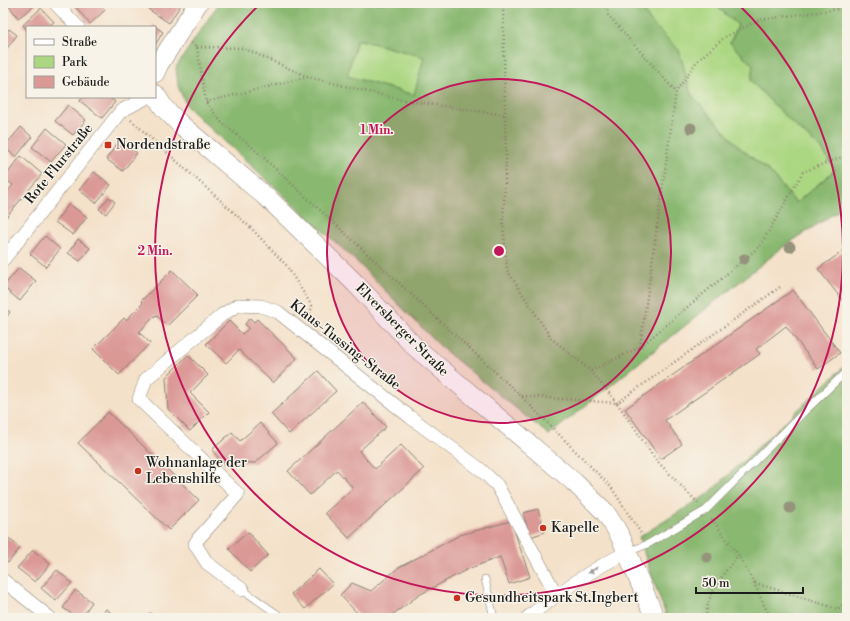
<svg xmlns="http://www.w3.org/2000/svg" width="850" height="621" font-family="'Libre Bodoni',serif">
<style>
.green{fill:#acd782;stroke:#647a4f}
.forest{fill:#89b870;stroke:#526a46;fill-rule:evenodd}
.building{fill:#db9996}
.lines{fill:none;stroke-linecap:round;stroke-linejoin:round}
.lane-casing{stroke:#887e72;stroke-width:8}
.street-casing{stroke:#887e72;stroke-width:14}
.secondary-casing{stroke:#887e72;stroke-width:20}
.path{stroke:#887e72;stroke-width:2.5;stroke-dasharray:1 3;stroke-linecap:butt}
.lane{stroke:#fff;stroke-width:7}
.street{stroke:#fff;stroke-width:13}
.secondary{stroke:#fff;stroke-width:19}
.tree{fill:#95937b}
.oneway{fill:#999}
.ring{fill:none;stroke:#c2185b;stroke-width:2}
.poi-dot{fill:#c8321e;stroke:#f7f3e8;stroke-width:1.5}
.labels{text-anchor:middle;dominant-baseline:central;stroke-width:3;stroke-linejoin:round;paint-order:stroke}
.poi-label{font-size:14px;fill:#1c1c1c;stroke:#f7f3e8;text-anchor:start}
.street-label{font-size:14px;fill:#1c1c1c;stroke:#f7f3e8}
.centre{fill:#c2185b;stroke:#f7f3e8;stroke-width:2}
.ring-label{font-size:12px;text-anchor:middle;font-weight:bold;fill:#c2185b;stroke:#f7f3e8;stroke-width:3;stroke-linejoin:round;paint-order:stroke}
</style>
<rect width="100%" height="100%" fill="#f7f3e8"/>
<filter id="ink" filterUnits="userSpaceOnUse"><feTurbulence type="fractalNoise" baseFrequency=".025" numOctaves="2"/><feDisplacementMap in="SourceGraphic" scale="8" xChannelSelector="R" yChannelSelector="G"/><feConvolveMatrix kernelMatrix="1 2 1 2 8 2 1 2 1" color-interpolation-filters="sRGB"/></filter>
<filter id="wash" filterUnits="userSpaceOnUse"><feTurbulence type="fractalNoise" baseFrequency=".012" numOctaves="4" result="noise"/><feDisplacementMap in="SourceGraphic" scale="16" xChannelSelector="R" yChannelSelector="G"/><feGaussianBlur stdDeviation="0.9" result="paint"/><feColorMatrix in="noise" values="0 0 0 0 0 0 0 0 0 0 0 0 0 0 0 0 0 1.4 0 .05"/><feComposite in="paint" operator="in"/></filter>
<g filter="url(#wash)">
<rect width="100%" height="100%" fill="#f4e1c9"/>
<path class="green" d="M639 3H713L738 25 730 43 753 65 751 81 794 125 822 149 835 170 796 203 770 172 739 147 690 94 679 50 650 21Z
M357 39 425 57 414 95 346 76Z"/>
<path class="forest" d="M219 3H639L650 21 679 50 691 94 739 147 770 172 796 203 835 170 822 149 794 125 751 81 753 65 730 43 738 25 713 3H847V205L783 247 549 435 443 349 357 262 187 107 178 86 176 67ZM357 39 424 57 414 95 347 76Z
M847 364V618H667L650 571 639 537 708 494Z"/>
<g id="blocks">
<path class="building" d="M7 3H36L37 4 18 18Z
M72 3H99L105 10 90 24Z
M152 3H182L169 23 148 9Z
M41 8 54 22 48 27H27V30L23 25Z
M153 25 163 32 155 45V27H151Z
M9 29 17 35 5 51 6 52 3 57V31L6 33Z
M83 97H109L115 102 102 118 80 101Z
M68 105 86 120 73 135 55 121Z
M21 127 32 137 16 157 4 147Z
M47 128 66 144 51 162 32 147Z
M120 140 137 153 123 171 106 159Z
M21 156 42 174 3 221V197L13 185 4 178Z
M94 172 111 185 96 203 79 190Z
M109 197 115 202 106 214 99 209Z
M69 204 87 217 73 235 55 222Z
M45 236 60 249 46 267 30 254Z
M78 239 90 248 80 261 68 253Z
M847 248V306L818 269Z
M19 268 36 281 20 301 3 287Z
M172 270 198 295 167 326 156 315 139 332 150 343 119 375 93 349 124 318 126 320 143 303 141 301Z
M793 290 840 353 818 369 786 326 756 349 760 354 665 420 682 444 661 459 625 409Z
M3 307 10 312 3 322Z
M250 318 254 322 257 319 297 358 273 383 239 350 226 363 206 344 229 321 242 334 249 328 245 324Z
M188 355 208 375 190 393 209 412 190 431 168 409 166 377Z
M318 371 336 391 289 434 271 414Z
M363 402 386 427 359 451 375 469 401 445 424 469 349 538 325 513 353 488 337 470 310 495 288 471Z
M108 412 199 500 169 530 78 443Z
M260 423 278 443 255 463 222 462 212 450 232 432 240 441Z
M538 509 545 532 530 537 523 513Z
M511 521 530 577 509 584 500 557 468 569 419 595 388 618H362L340 595 352 583 371 591 398 568 460 535Z
M248 532 268 555 250 572 229 549Z
M6 536 20 548 8 563 3 559V540Z
M33 550 50 564 35 582 17 568Z
M319 569 333 584 305 609 291 594Z
M57 570 72 583 56 601 41 588Z
M75 590 92 602 81 618H78L63 608Z
M106 609 118 618H99Z
M150 613 157 618H146Z"/>
</g>
</g>
<g filter="url(#ink)">
<use href="#blocks" fill-opacity="0" stroke="#887e72" stroke-width="1"/>
<g class="lines">
<g class="lane-casing">
<path id="lane" d="M628 552 648 544 706 510 804 412 847 371
M485 579 494 618
M243 590 283 618"/>
</g>
<g class="street-casing">
<path id="street" d="M55 3 78 27
M3 260 121 111 148 97
M3 580 50 618
M243 590 207 563 195 544 198 539 238 494 139 399 146 379 222 315 238 305 261 306 278 312 410 417 480 469 497 485 557 596
M527 618C558 593 591 569 628 552"/>
</g>
<g class="secondary-casing">
<path id="secondary" d="M155 73 159 64 198 3
M155 94 164 108 180 124 272 202 356 284 414 346 574 482 605 512 615 527 622 540 655 618"/>
</g>
<path class="path" d="M503 3 506 159 503 222 507 270 551 338 591 371 617 403
M605 3 608 15 676 92
M191 43 197 47 206 102 221 122 252 147 521 396 611 487 642 535
M197 47 243 48 308 77 402 100 505 115
M206 102 308 77
M131 120 251 228 286 265 312 306 309 320
M640 347 676 92 697 61 725 37 759 20 847 8
M591 371 640 347 760 246 803 172 847 155
M522 396 616 403
M698 503 656 460 617 403 780 287
M712 519 738 555 754 583 770 618
M755 583 838 609 847 601
M706 618C707 592 723 575 738 555"/>
<use href="#lane" class="lane"/>
<use href="#street" class="street"/>
<use href="#secondary" class="secondary"/>
</g>
<g class="tree">
<circle cx="691" cy="128" r="5.5"/>
<circle cx="790" cy="247" r="5.5"/>
<circle cx="744" cy="259" r="5.5"/>
<circle cx="790" cy="508" r="5.5"/>
<circle cx="707" cy="557" r="5.5"/>
</g>
<defs><path id="oneway-solid" d="M-6-.8H1V-3.2L6.5 0L1 3.2V.8H-6Z"/></defs>
<use class="oneway" href="#oneway-solid" transform="translate(593 570) rotate(148)"/>
</g>
<circle cx="499" cy="251" r="172" fill="#c2185b" fill-opacity=".12"/>
<g class="ring">
<circle cx="499" cy="251" r="172"/>
<path d="M738 4A344 344 0 1 1 260 4"/>
</g>
<g class="poi-dot">
<rect x="104" y="141" width="8" height="8" rx="2"/>
<circle cx="138" cy="471" r="4"/>
<circle cx="543" cy="528" r="4"/>
<circle cx="457" cy="598" r="4"/>
</g>
<g class="labels">
<g class="poi-label">
<text x="116" y="145">Nordendstraße</text>
<text x="146" y="463">Wohnanlage der<tspan x="146" dy="16">Lebenshilfe</tspan></text>
<text x="551" y="528">Kapelle</text>
<text x="465" y="598">Gesundheitspark St.Ingbert</text>
</g>
<g class="street-label">
<text transform="translate(59 164) rotate(-51)">Rote Flurstraße</text>
<text transform="translate(402 330) rotate(45)">Elversberger Straße</text>
<text transform="translate(345 345) rotate(38)">Klaus-Tussing-Straße</text>
</g>
</g>
<circle cx="499" cy="251" r="6" class="centre"/>
<g class="ring-label">
<text x="377" y="134">1 Min.</text>
<text x="155" y="255">2 Min.</text>
</g>
<rect width="850" height="621" fill="none" stroke="#f7f3e8" stroke-width="16"/>
<rect x="26" y="26" width="130" height="72" fill="#f7f3e8" stroke="#9f9d96"/>
<rect x="34" y="39" width="20" height="6" fill="#ffffff" stroke="#9f9d96"/>
<text x="62" y="46" font-size="12" fill="#1c1c1c">Straße</text>
<rect x="34" y="56" width="20" height="12" fill="#acd782" stroke="#9f9d96"/>
<text x="62" y="66" font-size="12" fill="#1c1c1c">Park</text>
<rect x="34" y="76" width="20" height="12" fill="#db9996" stroke="#9f9d96"/>
<text x="62" y="86" font-size="12" fill="#1c1c1c">Gebäude</text>
<path d="M696 587v6h107v-6" fill="none" stroke="#1c1c1c" stroke-width="2"/>
<text x="702" y="587" font-size="12" fill="#1c1c1c" stroke="#f7f3e8" stroke-width="3" paint-order="stroke">50 m</text>
</svg>
